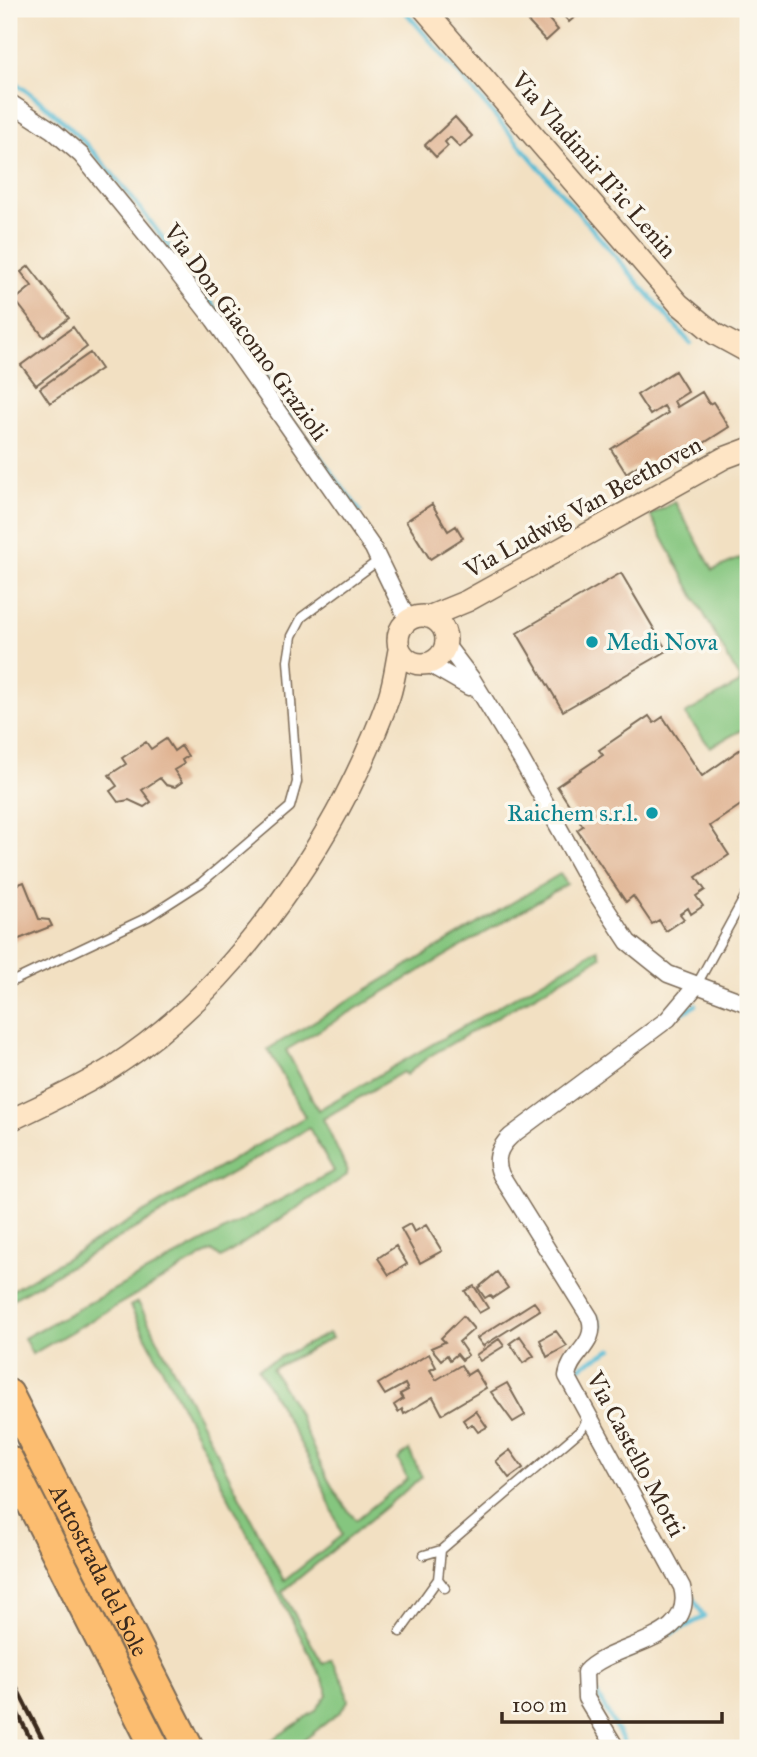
<svg xmlns="http://www.w3.org/2000/svg" width="757" height="1757" font-family="'IM FELL Great Primer',serif">
<style>
.green{fill:#85c67f;stroke:#60784e;stroke-width:2}
.lines{fill:none;stroke-linecap:round;stroke-linejoin:round}
.stream{stroke:#55bad3;stroke-width:4.5}
.building{fill:#e0b493}
.lane-casing{stroke:#7b6a57;stroke-width:11}
.street-casing{stroke:#7b6a57;stroke-width:19}
.secondary-casing{stroke:#7b6a57;stroke-width:24}
.highway-casing{stroke:#7b6a57;stroke-width:32}
.lane{stroke:#fff;stroke-width:8}
.street{stroke:#fff;stroke-width:16}
.secondary{stroke:#fee5c5;stroke-width:21}
.highway{stroke:#fcbd6f;stroke-width:28}
.rail{stroke:#3b2a1e;stroke-width:4.5}
.culture-dot{fill:#0f9aa8;stroke:#fbf7ec;stroke-width:2.5}
.labels{text-anchor:middle;dominant-baseline:central;stroke-width:7;stroke-linejoin:round;paint-order:stroke}
.street-label{font-size:24px;fill:#3b2a1e;stroke:#fbf7ec}
.culture-label{font-size:24px;fill:#0d838f;stroke:#fbf7ec;text-anchor:start}
</style>
<rect width="100%" height="100%" fill="#fbf7ec"/>
<filter id="ink" filterUnits="userSpaceOnUse"><feTurbulence type="fractalNoise" baseFrequency=".0143" numOctaves="2"/><feDisplacementMap in="SourceGraphic" scale="14" xChannelSelector="R" yChannelSelector="G"/><feConvolveMatrix kernelMatrix="1 2 1 2 8 2 1 2 1" color-interpolation-filters="sRGB"/></filter>
<filter id="wash" filterUnits="userSpaceOnUse"><feTurbulence type="fractalNoise" baseFrequency=".00686" numOctaves="4" result="noise"/><feDisplacementMap in="SourceGraphic" scale="28" xChannelSelector="R" yChannelSelector="G"/><feGaussianBlur stdDeviation="1.57" result="paint"/><feColorMatrix in="noise" values="0 0 0 0 0 0 0 0 0 0 0 0 0 0 0 0 0 1.4 0 .05"/><feComposite in="paint" operator="in"/></filter>
<g filter="url(#wash)">
<rect width="100%" height="100%" fill="#f2e0c2"/>
<path class="green" d="M675 502 713 570 748 555V727L710 747 685 714 741 682 650 515Z
M560 874 567 884 286 1050 318 1110 598 949 601 957 428 1057 406 1075 403 1072 323 1119 347 1170V1175L221 1258 212 1251 32 1354 24 1338 334 1171 309 1128 13 1299 9 1307V1292L305 1117 268 1049Z
M138 1302 284 1581 342 1535 318 1475 258 1368 329 1333 332 1338 272 1369C280 1383 290 1396 297 1411 314 1448 328 1490 356 1520L407 1479 398 1459 409 1450 422 1477 282 1592 323 1664 331 1659 345 1685 348 1701 341 1711 294 1748 241 1747 263 1746 315 1711 327 1695V1688L130 1306Z"/>
<g class="lines">
<path class="stream" d="M403 9 690 343
M9 79C74 120 122 184 168 245 205 293 241 342 277 391L291 417
M296 424 360 511
M682 1013 696 1005
M596 1316 601 1327
M576 1369 612 1349
M671 1634 704 1617 689 1590
M627 1748 590 1681 594 1674 635 1653"/>
</g>
<g id="blocks">
<path class="building" d="M529 9H540L558 30 546 41 522 15Z
M547 9H569L576 16 569 22 559 10 553 15Z
M455 117 472 136 460 147 450 137 445 142 448 146 436 157 425 145Z
M29 266 69 318 44 337 15 300 32 286 21 272Z
M73 327 87 347 36 385 21 365Z
M90 353 101 369 50 403 40 388Z
M675 371 688 392 674 401 677 407 702 392 709 404 713 402 729 427 657 473 648 459 626 473 611 449 668 413 664 406 650 415 637 395Z
M432 504 448 531 456 526 463 538 430 559 406 521Z
M621 573 667 651 563 711 517 633Z
M649 716 654 723 663 717 702 776 748 744V800L710 826 729 855 696 877 705 890 696 896 703 906 691 914 688 908 680 914 684 919 666 931 659 920 652 924 633 896 626 902 577 830 583 826 557 786 603 755 599 750Z
M166 739 174 751 181 746 188 756 182 760 184 764 174 770 182 782 175 787 166 785 160 778 142 790 151 802 144 807 129 800 118 802 110 791 117 786 109 775 126 764 122 758 146 742 151 749Z
M24 882 39 919 49 920 52 926 9 943V888Z
M410 1224 414 1232 426 1225 442 1251 420 1263 401 1229Z
M396 1246 407 1264 389 1275 378 1258Z
M497 1272 508 1288 493 1298 490 1295 485 1298 478 1288Z
M474 1286 488 1308 479 1313 465 1291Z
M534 1302 540 1310 483 1346 477 1338Z
M463 1316 474 1329 459 1342 468 1355 462 1360 457 1354 450 1360 447 1355 441 1360 431 1348 445 1342 441 1338Z
M556 1331 567 1346 547 1357 540 1340Z
M520 1336 534 1356 523 1363 510 1343Z
M499 1339 504 1346 480 1361 476 1355Z
M429 1354 436 1367 430 1370 436 1380 461 1365 467 1375 475 1370 486 1388 442 1414 433 1397 404 1414 402 1409 398 1412 394 1405 403 1399 400 1394 408 1390 405 1384 385 1395 378 1384Z
M507 1383 525 1415 513 1422 491 1392Z
M476 1411 487 1427 478 1432 472 1424 468 1427 463 1420Z
M510 1450 523 1468 509 1478 496 1461Z"/>
</g>
</g>
<g filter="url(#ink)">
<use href="#blocks" fill-opacity="0" stroke="#7b6a57" stroke-width="2"/>
<g class="lines">
<g class="lane-casing">
<path id="lane" d="M9 983 148 917 201 883 290 807 297 782 288 661 292 636 302 617 379 560
M696 986 748 891
M441 1550 438 1579 445 1588
M424 1555 441 1550 582 1429 588 1417
M400 1632 438 1579"/>
</g>
<g class="street-casing">
<path id="street" d="M9 102 52 130 81 155 168 261 214 320 373 548 408 620
M446 645 472 679 521 759 590 884 628 942 668 974 748 1004
M429 664 469 687
M616 1748 586 1698 585 1672C612 1642 697 1643 682 1587L567 1376C570 1353 598 1345 590 1318L501 1175C494 1159 499 1147 511 1136L668 1019 696 986"/>
</g>
<g class="secondary-casing">
<path id="secondary" d="M424 9 679 304 715 334 748 352
M398 640a24 24 0 1 1 48 0a24 24 0 1 1-48 0Z
M428 617 467 601 724 458 748 449
M9 1121C44 1104 80 1088 113 1067 238 986 339 835 389 697 394 682 396 665 399 650"/>
</g>
<g class="highway-casing">
<g id="highway">
<path id="s1" d="M9 1394 189 1748"/>
<path d="M9 1460 155 1748"/>
</g>
</g>
<use href="#lane" class="lane"/>
<use href="#street" class="street"/>
<use href="#secondary" class="secondary"/>
<use href="#highway" class="highway"/>
<path class="rail" d="M9 1673 47 1748
M9 1696 35 1748"/>
</g>
</g>
<g class="culture-dot">
<circle cx="592" cy="642" r="7"/>
<circle cx="652" cy="813" r="7"/>
</g>
<g class="labels">
<g class="street-label">
<text transform="translate(594 165) rotate(49)">Via Vladimir Il'ic Lenin</text>
<text transform="translate(246 332) rotate(54)">Via Don Giacomo Grazioli</text>
<text transform="translate(583 507) rotate(-29)">Via Ludwig Van Beethoven</text>
<text transform="translate(636 1454) rotate(62)">Via Castello Motti</text>
<text stroke="none"><textPath href="#s1" startOffset="198">Autostrada del Sole</textPath></text>
</g>
<g class="culture-label">
<text x="606" y="642">Medi Nova</text>
<text x="638" y="813" text-anchor="end">Raichem s.r.l.</text>
</g>
</g>
<rect width="757" height="1757" fill="none" stroke="#fbf7ec" stroke-width="35"/>
<path d="M502 1712v10h220v-10" fill="none" stroke="#3b2a1e" stroke-width="3.5"/>
<text x="512" y="1712" font-size="21" fill="#3b2a1e" stroke="#fbf7ec" stroke-width="5" paint-order="stroke">100 m</text>
</svg>
